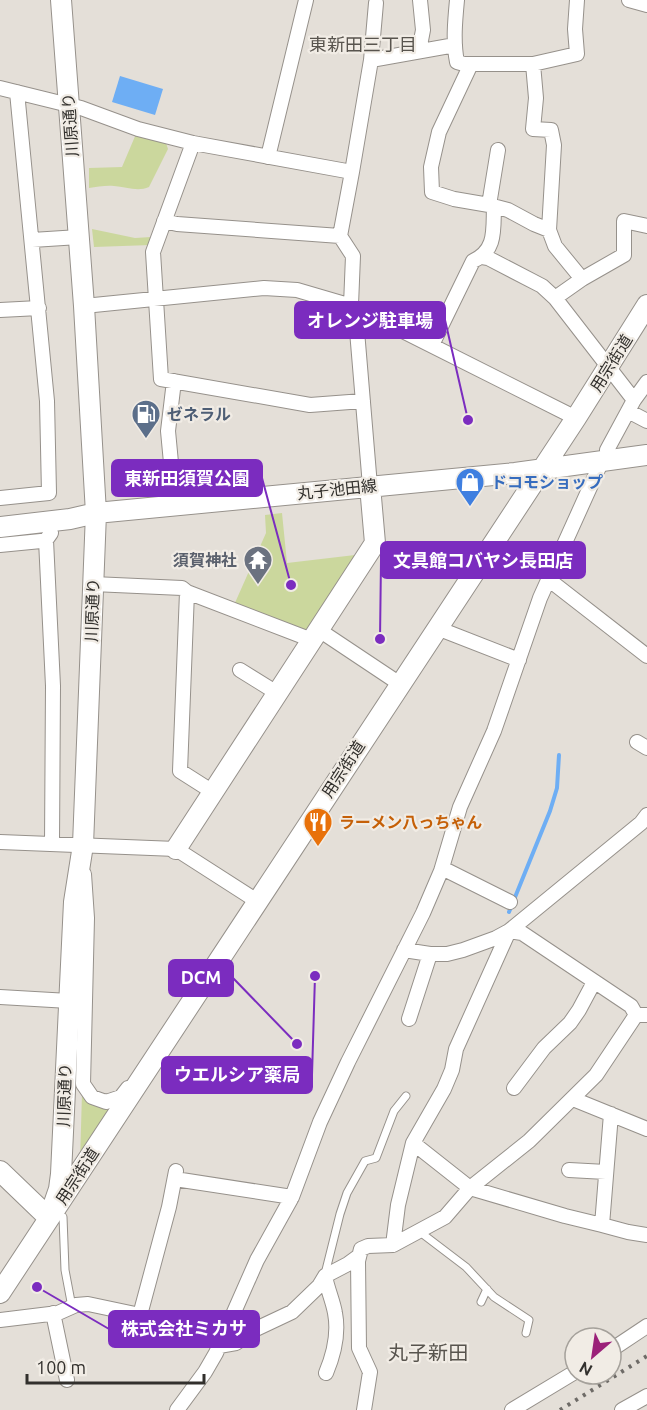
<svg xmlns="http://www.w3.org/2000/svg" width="647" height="1410" font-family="Ubuntu,'Noto Sans JP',sans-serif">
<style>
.green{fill:#cbd79d}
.water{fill:#6eaef4}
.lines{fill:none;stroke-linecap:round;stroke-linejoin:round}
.stream{stroke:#6eaef4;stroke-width:4}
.lane-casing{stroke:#96918b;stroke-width:9}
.street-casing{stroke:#96918b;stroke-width:16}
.secondary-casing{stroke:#96918b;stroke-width:22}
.lane{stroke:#fff;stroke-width:7}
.street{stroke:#fff;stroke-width:14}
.secondary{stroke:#fff;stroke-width:20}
.rail{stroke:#6e6b67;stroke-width:4;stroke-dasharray:3 6;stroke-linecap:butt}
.labels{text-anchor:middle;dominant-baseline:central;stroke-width:4.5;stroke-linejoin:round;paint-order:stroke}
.street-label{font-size:16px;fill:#32302d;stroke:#f1ece5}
.service-label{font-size:16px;font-weight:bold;fill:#4e5e75;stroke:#f1ece5;text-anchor:start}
.shop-label{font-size:16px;font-weight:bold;fill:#366cbe;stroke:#f1ece5;text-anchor:start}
.worship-label{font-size:16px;font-weight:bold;fill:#5b616d;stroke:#f1ece5;text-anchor:end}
.food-label{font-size:16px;font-weight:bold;fill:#c56008;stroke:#f1ece5;text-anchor:start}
.neighbourhood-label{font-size:18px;fill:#58544e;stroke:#f1ece5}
.quarter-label{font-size:20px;fill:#58544e;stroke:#f1ece5}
.leader{fill:none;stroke:#7b2cbf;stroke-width:2}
.callout-dot{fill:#7b2cbf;stroke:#f1ece5;stroke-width:2}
.callout{fill:#7b2cbf;stroke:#7b2cbf;stroke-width:2}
.callout-label{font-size:18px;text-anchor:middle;font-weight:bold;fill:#fff}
</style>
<rect width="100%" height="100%" fill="#e4dfd8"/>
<path class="green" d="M136 134 166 143 168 149 149 187C138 192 126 187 114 186 106 185 97 187 89 188V168L122 167Z
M92 229 135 238 151 237V245L94 247Z
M282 513 287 563 355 555 358 557 311 628 304 632 234 605 266 533 265 515Z
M82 1093 117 1104 80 1162Z"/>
<path class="water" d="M120 76 163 89 155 115 112 102Z"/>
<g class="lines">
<path class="stream" d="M509 912 550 811 557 788 559 755"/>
<g class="lane-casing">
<path id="lane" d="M63 1217 65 1270 72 1307
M420 1232 466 1267 494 1297 529 1320 526 1333
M325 1274 340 1214 347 1193 365 1161 376 1158 394 1111 406 1096
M481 1302 487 1289"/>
</g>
<g class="street-casing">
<path id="street" d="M457 0C455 21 453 42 457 62L464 64H533L577 54 575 29 577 0
M629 0 647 5
M419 51 423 30 420 0
M371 60 376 3
M471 64 439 132 431 167 432 192 454 199 489 205 498 150
M533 64 536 98 533 129 551 130 554 145 549 230 555 246 582 279
M0 88 81 108 138 129 193 143 352 172 340 236 353 256 351 305
M193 143 153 252 161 379 310 405 363 401
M268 157 306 0
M352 172 371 60 455 45
M489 205 508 210 534 224 549 230
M164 221 177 224 340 236
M32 240 79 237
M482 257 488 258 542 286 555 298 634 400
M555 298 582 279 624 255V221L647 226
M84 306 264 288 297 290 355 307 576 418
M355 307 370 486
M0 310 39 308
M432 345 473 261C497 250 493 229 494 206
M174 381 168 431 175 505
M628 411 647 421
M609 459 607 450 634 400 647 382
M0 498 49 493 47 401 17 92
M46 540 53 686 52 844
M0 545 41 541 46 540 51 533
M548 579 647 656
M93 584 182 588 187 592
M437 628 519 660
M319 630 400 684
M240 670 277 693
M637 742 647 748
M213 792 180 771 187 592 312 640
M0 842 176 849 257 901
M442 868 510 902
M84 874 87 918 83 1084 92 1097 106 1102 121 1097 128 1088
M404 950 430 954H447L463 950 496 938 509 931 641 823 647 815
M0 997 69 1001
M636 1015 596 1075 529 1141 470 1188 445 1217 393 1245 398 1205 413 1143 444 1089 452 1070 456 1049 509 931 522 933 631 1006 636 1015H647
M409 1019 430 954
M514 1088 544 1048 570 1023 579 1010 594 982
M573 1099 647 1129
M611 1114 602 1225 628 1232 647 1235
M413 1143 470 1188 565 1216 602 1225
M569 1170 606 1172
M175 1179 292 1197
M325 1276C327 1288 333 1301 335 1313 339 1334 334 1354 326 1373
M53 1313 67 1380
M0 1320 58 1313 76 1305 88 1304 140 1315 169 1207 176 1171
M219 1346 236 1343 256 1329 292 1312 319 1286 325 1276 348 1264 359 1256
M611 1350 647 1326
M177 1410 205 1372 216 1353 257 1260 292 1197 320 1122 348 1062 423 913 441 871 460 807 494 731 540 598 600 465
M364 1410 370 1372 359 1348 358 1261 361 1249 368 1246 393 1245
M512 1410 575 1372
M622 1410 647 1396"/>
</g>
<g class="secondary-casing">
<path id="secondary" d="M0 527 70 519 96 513 515 473 647 455
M176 849 375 543 370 486
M0 1171 49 1218 59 1189 61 1174 74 902 83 845 96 513 84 306 61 0
M0 1293 576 418 647 305"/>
</g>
<use href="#lane" class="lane"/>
<use href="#street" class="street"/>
<use href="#secondary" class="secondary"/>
<path class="rail" d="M560 1410 647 1356"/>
</g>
<defs>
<g id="fuel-pin" transform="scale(1.5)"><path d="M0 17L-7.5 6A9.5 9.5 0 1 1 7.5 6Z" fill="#5c6f8a" stroke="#f1ece5"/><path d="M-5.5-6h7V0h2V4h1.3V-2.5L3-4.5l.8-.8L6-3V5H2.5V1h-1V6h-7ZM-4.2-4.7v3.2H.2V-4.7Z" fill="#fff"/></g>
<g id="shop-pin" transform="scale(1.5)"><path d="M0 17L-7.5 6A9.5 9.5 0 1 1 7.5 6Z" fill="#3f7fe0" stroke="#f1ece5"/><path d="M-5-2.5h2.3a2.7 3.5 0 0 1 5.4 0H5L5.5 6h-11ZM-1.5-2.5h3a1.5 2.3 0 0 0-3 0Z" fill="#fff"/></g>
<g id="temple-pin" transform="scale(1.5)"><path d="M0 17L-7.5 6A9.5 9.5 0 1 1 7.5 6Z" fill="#6b7280" stroke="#f1ece5"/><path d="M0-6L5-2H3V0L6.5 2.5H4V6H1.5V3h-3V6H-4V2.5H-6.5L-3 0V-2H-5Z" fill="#fff"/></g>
<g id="restaurant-pin" transform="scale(1.5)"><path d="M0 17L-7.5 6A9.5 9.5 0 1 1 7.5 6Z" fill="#e8710a" stroke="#f1ece5"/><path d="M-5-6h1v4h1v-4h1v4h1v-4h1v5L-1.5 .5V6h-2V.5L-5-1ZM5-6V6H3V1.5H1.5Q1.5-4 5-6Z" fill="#fff"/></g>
</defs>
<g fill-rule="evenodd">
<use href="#fuel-pin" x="146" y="414"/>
<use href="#shop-pin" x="470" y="482"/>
<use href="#temple-pin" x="258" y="560"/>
<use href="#restaurant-pin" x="318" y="822"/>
</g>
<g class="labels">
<g class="street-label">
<text transform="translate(70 125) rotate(-94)">川原通り</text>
<text transform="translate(611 363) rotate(-58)">用宗街道</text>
<text transform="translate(337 489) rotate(-6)">丸子池田線</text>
<text transform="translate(92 610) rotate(-88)">川原通り</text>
<text transform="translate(343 769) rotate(-57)">用宗街道</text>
<text transform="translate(64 1095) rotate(-88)">川原通り</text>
<text transform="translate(77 1176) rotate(-57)">用宗街道</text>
</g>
<g class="service-label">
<text x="167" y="414">ゼネラル</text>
</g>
<g class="shop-label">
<text x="491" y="482">ドコモショップ</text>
</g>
<g class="worship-label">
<text x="237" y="560">須賀神社</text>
</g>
<g class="food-label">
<text x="339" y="822">ラーメン八っちゃん</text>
</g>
<g class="neighbourhood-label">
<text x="363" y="44">東新田三丁目</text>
</g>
<g class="quarter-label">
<text x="428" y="1352">丸子新田</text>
</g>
</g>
<path class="leader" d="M468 420L445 320M291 585L262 478M380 639L381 560M297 1044L233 978M315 976L312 1075M37 1287L109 1329"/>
<g class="callout-dot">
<circle cx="468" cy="420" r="6"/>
<circle cx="291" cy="585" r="6"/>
<circle cx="380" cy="639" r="6"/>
<circle cx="297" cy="1044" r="6"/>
<circle cx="315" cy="976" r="6"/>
<circle cx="37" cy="1287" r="6"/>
</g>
<g class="callout">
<rect x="295" y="302" width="150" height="36" rx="6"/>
<rect x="112" y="460" width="150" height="36" rx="6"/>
<rect x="381" y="542" width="204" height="36" rx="6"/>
<rect x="169" y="960" width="64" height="36" rx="6"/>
<rect x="162" y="1057" width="150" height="36" rx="6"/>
<rect x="109" y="1311" width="150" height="36" rx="6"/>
</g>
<g class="callout-label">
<text x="370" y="327">オレンジ駐車場</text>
<text x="187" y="485">東新田須賀公園</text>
<text x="483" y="567">文具館コバヤシ長田店</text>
<text x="201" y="984">DCM</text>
<text x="237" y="1081">ウエルシア薬局</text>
<text x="184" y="1335">株式会社ミカサ</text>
</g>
<g transform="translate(593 1356) rotate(209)"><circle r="28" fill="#f1ece5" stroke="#a5a19b" stroke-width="1.5"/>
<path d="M0-4.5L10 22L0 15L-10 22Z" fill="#9b2179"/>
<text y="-9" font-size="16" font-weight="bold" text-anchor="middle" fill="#32302d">N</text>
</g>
<path d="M27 1374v9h177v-9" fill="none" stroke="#32302d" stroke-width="3"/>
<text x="36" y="1374" font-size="18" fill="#32302d" stroke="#f1ece5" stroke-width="4.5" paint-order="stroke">100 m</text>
</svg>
